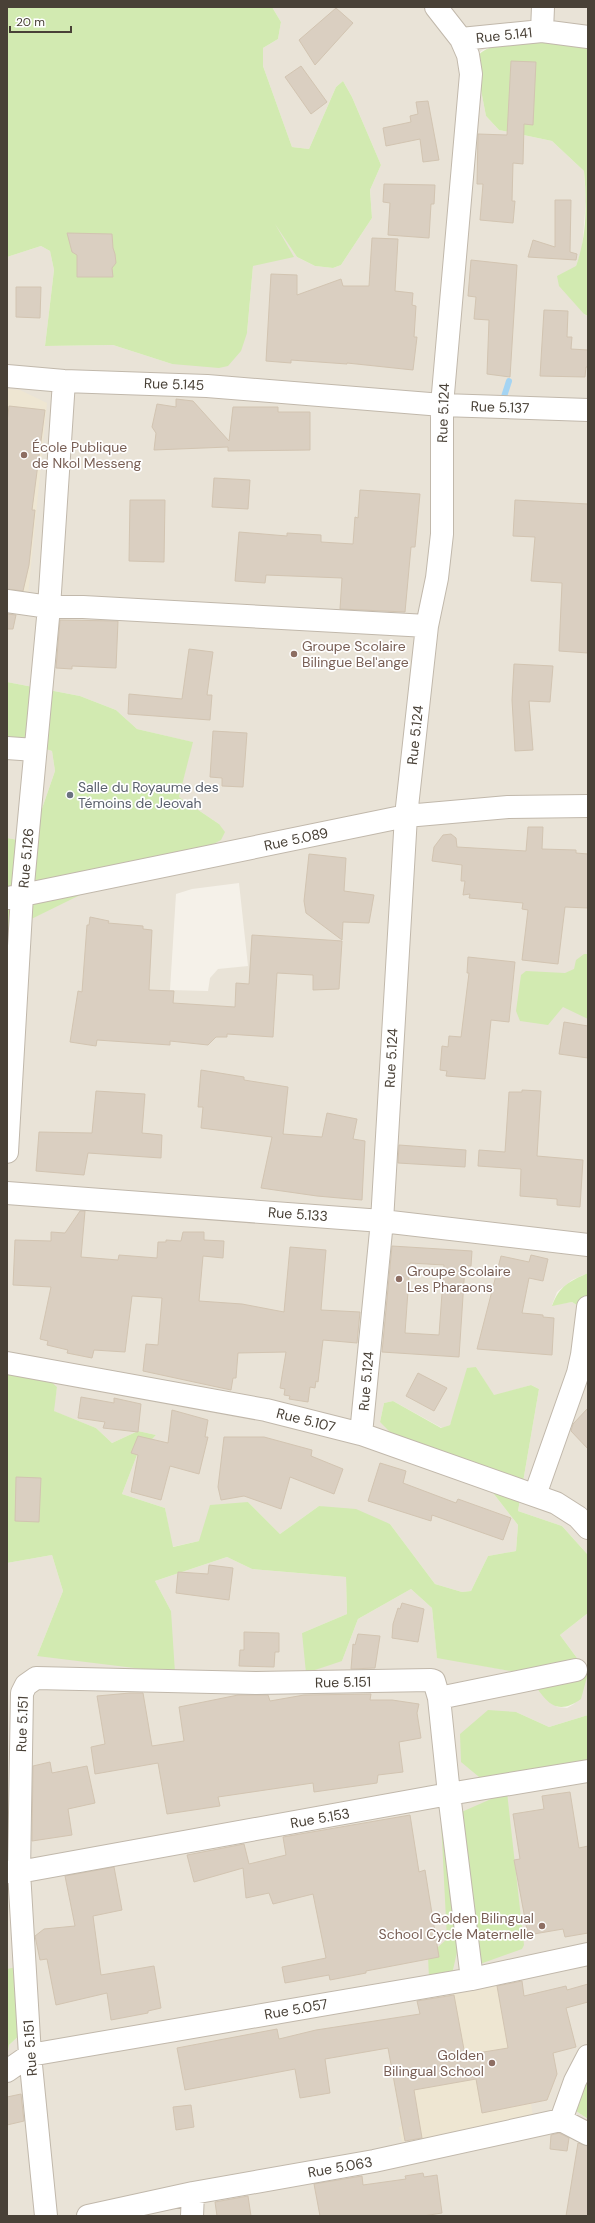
<svg xmlns="http://www.w3.org/2000/svg" width="595" height="2223" font-family="'DM Sans',sans-serif">
<style>
.residential{fill:#e9e3d7;fill-rule:evenodd}
.education{fill:#eee6d2}
.green{fill:#d2eab1}
.lines{fill:none;stroke-linecap:round;stroke-linejoin:round}
.stream{stroke:#a4d4f3;stroke-width:6}
.building{fill:#dacfc1;stroke:#d2c4b1;fill-rule:evenodd}
.minor-casing{stroke:#c1b8ab;stroke-width:24}
.minor{stroke:#fff;stroke-width:22}
.education-dot{fill:#8d6e63;stroke:#fff;stroke-width:1.5}
.worship-dot{fill:#6b7280;stroke:#fff;stroke-width:1.5}
.labels{text-anchor:middle;dominant-baseline:central;stroke-width:3.5;stroke-linejoin:round;paint-order:stroke}
.street-label{font-size:14px;fill:#494137;stroke:#fff}
.education-label{font-size:14px;fill:#785e54;stroke:#fff;text-anchor:start}
.worship-label{font-size:14px;fill:#5b616d;stroke:#fff;text-anchor:start}
</style>
<rect width="100%" height="100%" fill="#f5f1e9"/>
<path class="residential" d="M272 7H588V48L489 47 481 51 475 59 486 116 499 130 552 141 584 171 586 201 582 249 576 266 584 314 588 316V1273L572 1280 557 1292 552 1305 572 1302 588 1312V1555L562 1526 518 1511 539 1389 531 1385 494 1396 476 1367 450 1425 442 1428 393 1401 384 1403 380 1422 490 1489 518 1525 516 1551 488 1556 471 1591 462 1592 435 1584 390 1524 319 1506 280 1534 248 1502 199 1541 172 1547 165 1508 122 1494 137 1455 156 1435 138 1431 112 1443 96 1428 53 1411 57 1387 7 1370V931L219 824 179 797 192 742 137 729 116 710 80 696 7 682V257L41 246 50 251 54 270 45 346 113 345 172 364 247 333 253 266 270 215 297 257 315 266 333 268 341 265 372 218 370 190 381 165 352 97 343 81 336 87 309 149 292 147 263 66V48L278 39 281 22ZM239 883 248 966 218 969 210 978 208 991 170 990 176 894 192 889Z
M7 737 52 751 55 771 38 820 18 840 7 838Z
M52 1555 63 1591 37 1656 171 1611 155 1581 227 1557 252 1569 346 1577 347 1614 302 1633 342 1661 358 1619 411 1589 432 1608 437 1657 527 1674 557 1707 567 1708 574 1704 588 1673 560 1635 588 1613V1715L549 1727 516 1712 588 1781V2082L573 2102 576 2111 588 2119V2216H7V2058L9 2045 22 2033 7 1969V1563Z"/>
<path class="education" d="M7 389 20 390 47 403 27 606 7 602Z
M521 1980 535 2055 552 2090 547 2100 531 2103 533 2118 402 2142 399 2127 402 2126 392 2073 429 2066 417 2001Z"/>
<path class="green" d="M7 7H272L281 22 278 39 263 48V66L292 147 309 149 336 87 343 81 352 97 381 165 370 190 372 218 341 265 333 268 315 266 297 257 275 224 294 257 253 266 247 333 241 351 228 366 219 368 172 364 113 345 45 346 54 270 50 251 41 246 7 257Z
M536 42 583 45 588 48V316L584 314 559 286 557 276 576 266C587 236 587 203 584 171L552 141 499 130 486 116 475 59C488 41 515 44 536 42Z
M7 682 80 696 116 710 137 729 193 742 179 797 219 824 225 832 221 840 183 860 135 868 7 931V838L18 840 38 820 55 771 52 751 7 737Z
M584 954H588V1019L563 1007 548 1025 520 1021 516 1011 521 975 526 971 565 973 574 969 576 960Z
M588 1273V1312L572 1302 552 1306C559 1286 570 1281 588 1273Z
M476 1367 494 1395 531 1385 539 1389 518 1511 562 1526 588 1555V1613L560 1635 588 1673 581 1699C552 1720 543 1695 527 1674L437 1658 432 1608 411 1589 358 1619 342 1661 306 1673 302 1633 347 1614 346 1577 252 1569 227 1557 155 1581 171 1611 175 1673 37 1656 63 1591 52 1555 7 1563V1370L49 1380 57 1387 54 1411 96 1428 112 1443 138 1431 156 1435 137 1455 122 1494 165 1508 173 1547 199 1541 210 1505 248 1502 280 1534 319 1506 356 1509 390 1524 435 1584 462 1592 471 1591 488 1556 516 1551 518 1525 490 1489 413 1455 380 1422 384 1403 393 1401 441 1428 450 1425 467 1368Z
M488 1710 516 1712 549 1727 588 1715V1781L490 1786 461 1762 460 1734Z
M507 1792 524 1945 522 1949 480 1964 458 1948 452 1974 429 1978 428 1956 447 1939 441 1821Z
M21 1966 22 2033 9 2045 7 2058V1969Z
M588 2082V2119L576 2111 573 2101Z"/>
<g class="lines">
<path class="stream" d="M502 403 509 381"/>
</g>
<path class="building" d="M336 8 353 23 315 65 299 40Z
M511 61 536 62 533 125 524 124 523 164 513 163 512 201H515L513 223 480 220 483 184H477L478 134 507 135Z
M301 66 327 102 311 114 285 77Z
M428 101 439 160 423 162 420 139 386 146 383 128 411 122 410 116 418 114 416 102Z
M384 184 435 185 434 204H431L429 238 388 235 390 203 383 202Z
M555 200H571L570 252 577 254 576 260 528 257 533 240 555 247Z
M67 233 112 234 113 248 115 254 116 263 112 268 113 277H77V255L72 252Z
M372 238 398 239 395 291 413 293 412 305 416 306 414 337H417L413 370 347 363V364L291 360V363L266 361 271 274 297 275V295L341 279 343 286H369Z
M471 260 517 265 510 377 487 374 489 320 474 319 476 297 468 296Z
M16 287H41L40 318 16 317Z
M544 310 568 311 567 337H572L571 349 588 350V367H586L585 377 540 376Z
M176 399 193 401 229 441 233 407H278V412H310V450L228 451V447L154 450 156 433 152 427 157 404 176 407Z
M9 406 45 410 32 510H35L29 565 23 591 7 589V422Z
M214 478 250 480 248 509 212 507Z
M360 490 420 494 415 547H411L405 612 340 609 342 578 266 575 265 583 235 581 239 532 287 536V533L321 535V542L353 544 355 517 358 518Z
M130 500H165L164 562 129 561Z
M515 500 588 504V653L559 651 562 583 531 581 535 537 513 536Z
M7 614 16 615 13 629H7Z
M60 620 118 621 116 668 72 666V669L56 668Z
M189 649 213 652 207 695H212L210 720 128 714 129 694 182 699Z
M514 664 553 666 550 702 529 701 533 750 515 751 512 700Z
M213 731 247 733 243 787 222 786V778L210 777Z
M528 827H543L542 849 576 850V853L588 854V908L565 907 558 964 522 960 528 910 522 909 523 903 469 898 470 894 463 895 465 881H461L462 865 432 861 434 847 443 835 451 834 456 838 457 847 526 851Z
M309 854 346 858 344 891 374 895 369 923 343 922 342 940 306 913 304 901Z
M90 917 109 921 108 923 143 926V929L152 930 149 990 174 991 173 1003 235 1007 236 983 249 984 252 935 342 941 339 989 313 990V975L277 973 273 1037 227 1034V1037H216L208 1045 170 1041V1045L97 1040 96 1046 70 1042 78 991 82 992 87 925H89Z
M468 957 515 962 509 1022 491 1020 485 1079 446 1076 447 1071 440 1070 442 1046 448 1047 449 1036 461 1037 469 973H467Z
M564 1022 588 1026V1058L559 1054Z
M201 1070 244 1077V1080L288 1087 283 1134 322 1137 327 1113 357 1119 353 1139 365 1141 362 1200 317 1196 261 1188 272 1137 201 1128 203 1107H198Z
M522 1090 541 1091 537 1156 583 1160 580 1207 557 1205V1199L520 1196 521 1169 478 1166 479 1150 505 1152 509 1092H522Z
M96 1091 145 1094 142 1133 162 1135 161 1158 88 1153 84 1175 36 1171 39 1132 92 1133Z
M399 1145 466 1150 465 1167 398 1163Z
M80 1211H85L81 1257 118 1260 119 1255 157 1258 158 1242H166V1240L181 1241 183 1232H204V1240L224 1241 223 1258 203 1256 199 1301 242 1304 284 1312 290 1247 326 1250 321 1310 360 1312 357 1343 323 1340 318 1382 316 1381 315 1388 310 1387 308 1402 289 1399 290 1396 284 1395 285 1389 280 1388 286 1352 238 1353 236 1378H233L231 1390 143 1371 146 1344 158 1345 162 1298 132 1296 125 1352 94 1350 92 1358 67 1353 68 1350 47 1345 48 1341 40 1339 51 1287 13 1285 15 1240 51 1241V1232L65 1233Z
M392 1246 472 1251 471 1266H465L459 1357 382 1352ZM410 1263 444 1265 439 1335 405 1333Z
M531 1255 548 1259 543 1281 529 1278 522 1313 543 1315V1317L554 1318 552 1355 477 1349 501 1256 529 1262Z
M418 1373 447 1388 434 1411 406 1396Z
M81 1397 114 1403V1398L141 1404 138 1432 103 1428 105 1422 78 1418Z
M588 1408V1449L571 1431 573 1424Z
M172 1410 208 1420 205 1437H208L199 1474 170 1466 161 1500 131 1492 138 1455 131 1453 138 1436 168 1443Z
M224 1437H264L312 1450 311 1456 343 1469 334 1494 290 1477 281 1509 244 1496 221 1500 218 1487Z
M380 1463 406 1471 403 1483 456 1503 458 1499 511 1518 503 1540 432 1515 431 1521 368 1501Z
M16 1477 41 1478 39 1522 15 1521Z
M209 1565 233 1568 229 1600 176 1593 178 1572 208 1574Z
M402 1603 424 1609 418 1642 392 1638 393 1624 398 1608 400 1609Z
M244 1632 279 1633V1652H275L274 1667 239 1666 240 1650H244Z
M358 1634 380 1636 375 1668 351 1669 353 1644 355 1645Z
M130 1693H143L152 1746 184 1741 179 1707 238 1695H268L270 1701 304 1695 371 1694 370 1700H392L419 1704 417 1713 421 1738 399 1742 403 1772 378 1775 377 1783 314 1792 313 1783 218 1797 220 1806 167 1814 158 1763 95 1774 91 1747 105 1744 97 1696Z
M50 1762 52 1773 87 1766 95 1803 68 1809 72 1835 32 1841 33 1766Z
M570 1792 579 1848 588 1846V1933L565 1937 563 1929 528 1935 514 1860 520 1859 513 1814 544 1809 542 1796Z
M410 1815 419 1872 425 1870 439 1957 366 1971V1973L330 1980 329 1975 285 1983 282 1967 326 1958 313 1894 273 1904 269 1893 246 1898 243 1868 194 1882 187 1855 244 1844 249 1864 286 1855 283 1837Z
M114 1867 122 1910 93 1916 101 1975 154 1966 161 2008 148 2011V2013L111 2020 107 1993 56 2005 47 1959 40 1960 35 1936 44 1929 75 1926 65 1876Z
M522 1981 524 1996 566 1986 567 1990 588 1984V2002L566 2008 576 2047 553 2053 557 2074 547 2100 482 2113 476 2079 414 2090 422 2138 405 2141 388 2048 325 2059 330 2093 300 2098 295 2069 185 2090 177 2048 277 2029 279 2039 316 2030 420 2014 417 2001 454 1995 465 2055 508 2048 497 1986Z
M21 2094 24 2121 7 2125V2097Z
M191 2105 194 2127 176 2130 173 2107Z
M559 2133 569 2138 567 2151 550 2149 551 2135Z
M578 2143 588 2146V2216H566Z
M423 2173 424 2177 437 2175 442 2213 423 2216H320L314 2184 362 2176 363 2185 406 2179 405 2176Z
M248 2196 251 2216H217L215 2202Z"/>
<g class="lines">
<g class="minor-casing">
<path id="minor" d="M436 7 461 39 542 31 588 37
M542 31 543 7
M7 376 64 381 207 386 442 405 588 410
M7 601 49 607H83L427 626
M7 748 35 750
M8 898 406 816 508 807 588 806
M7 1152 22 895 49 607 64 381
M7 1193 382 1221 588 1245
M7 1363 266 1410 361 1434 556 1503 578 1517 588 1528
M361 1434 382 1221 406 816 427 626 437 578 442 534V405L471 74 468 55 461 39
M535 1495 578 1373 582 1355 588 1307
M439 1698 576 1670
M7 1872H19L449 1794 472 1979
M7 2071 30 2055 472 1979 588 1954
M561 2120 575 2081 588 2056
M46 2216 30 2055 19 1872 22 1693 26 1685 36 1678 256 1683 431 1680 434 1681 439 1698 449 1794 588 1771
M88 2216 193 2193 374 2161 561 2120 588 2134
M192 2216 193 2193"/>
</g>
<use href="#minor" class="minor"/>
</g>
<g class="education-dot">
<circle cx="24" cy="455" r="4"/>
<circle cx="294" cy="654" r="4"/>
<circle cx="399" cy="1279" r="4"/>
<circle cx="542" cy="1926" r="4"/>
<circle cx="492" cy="2063" r="4"/>
</g>
<circle class="worship-dot" cx="70" cy="795" r="4"/>
<g class="labels">
<g class="street-label">
<text transform="translate(504 35) rotate(-6)">Rue 5.141</text>
<text transform="translate(174 384) rotate(2)">Rue 5.145</text>
<text transform="translate(500 407) rotate(2)">Rue 5.137</text>
<text transform="translate(443 413) rotate(-88)">Rue 5.124</text>
<text transform="translate(415 735) rotate(-84)">Rue 5.124</text>
<text transform="translate(296 839) rotate(-12)">Rue 5.089</text>
<text transform="translate(26 858) rotate(-85)">Rue 5.126</text>
<text transform="translate(391 1058) rotate(-87)">Rue 5.124</text>
<text transform="translate(298 1214) rotate(4)">Rue 5.133</text>
<text transform="translate(366 1381) rotate(-85)">Rue 5.124</text>
<text transform="translate(306 1420) rotate(14)">Rue 5.107</text>
<text transform="translate(343 1682) rotate(-1)">Rue 5.151</text>
<text transform="translate(22 1724) rotate(-88)">Rue 5.151</text>
<text transform="translate(320 1818) rotate(-10)">Rue 5.153</text>
<text transform="translate(296 2009) rotate(-10)">Rue 5.057</text>
<text transform="translate(30 2048) rotate(-94)">Rue 5.151</text>
<text transform="translate(340 2167) rotate(-10)">Rue 5.063</text>
</g>
<g class="education-label">
<text x="32" y="447">École Publique<tspan x="32" dy="16">de Nkol Messeng</tspan></text>
<text x="302" y="646">Groupe Scolaire<tspan x="302" dy="16">Bilingue Bel'ange</tspan></text>
<text x="407" y="1271">Groupe Scolaire<tspan x="407" dy="16">Les Pharaons</tspan></text>
<text x="534" y="1918" text-anchor="end">Golden Bilingual<tspan x="534" dy="16">School Cycle Maternelle</tspan></text>
<text x="484" y="2055" text-anchor="end">Golden<tspan x="484" dy="16">Bilingual School</tspan></text>
</g>
<g class="worship-label">
<text x="78" y="787">Salle du Royaume des<tspan x="78" dy="16">Témoins de Jeovah</tspan></text>
</g>
</g>
<rect width="595" height="2223" fill="none" stroke="#494137" stroke-width="16"/>
<path d="M10 26v6h61v-6" fill="none" stroke="#494137" stroke-width="2"/>
<text x="16" y="26" font-size="12" fill="#494137" stroke="#ffffff" stroke-width="3" paint-order="stroke">20 m</text>
</svg>
